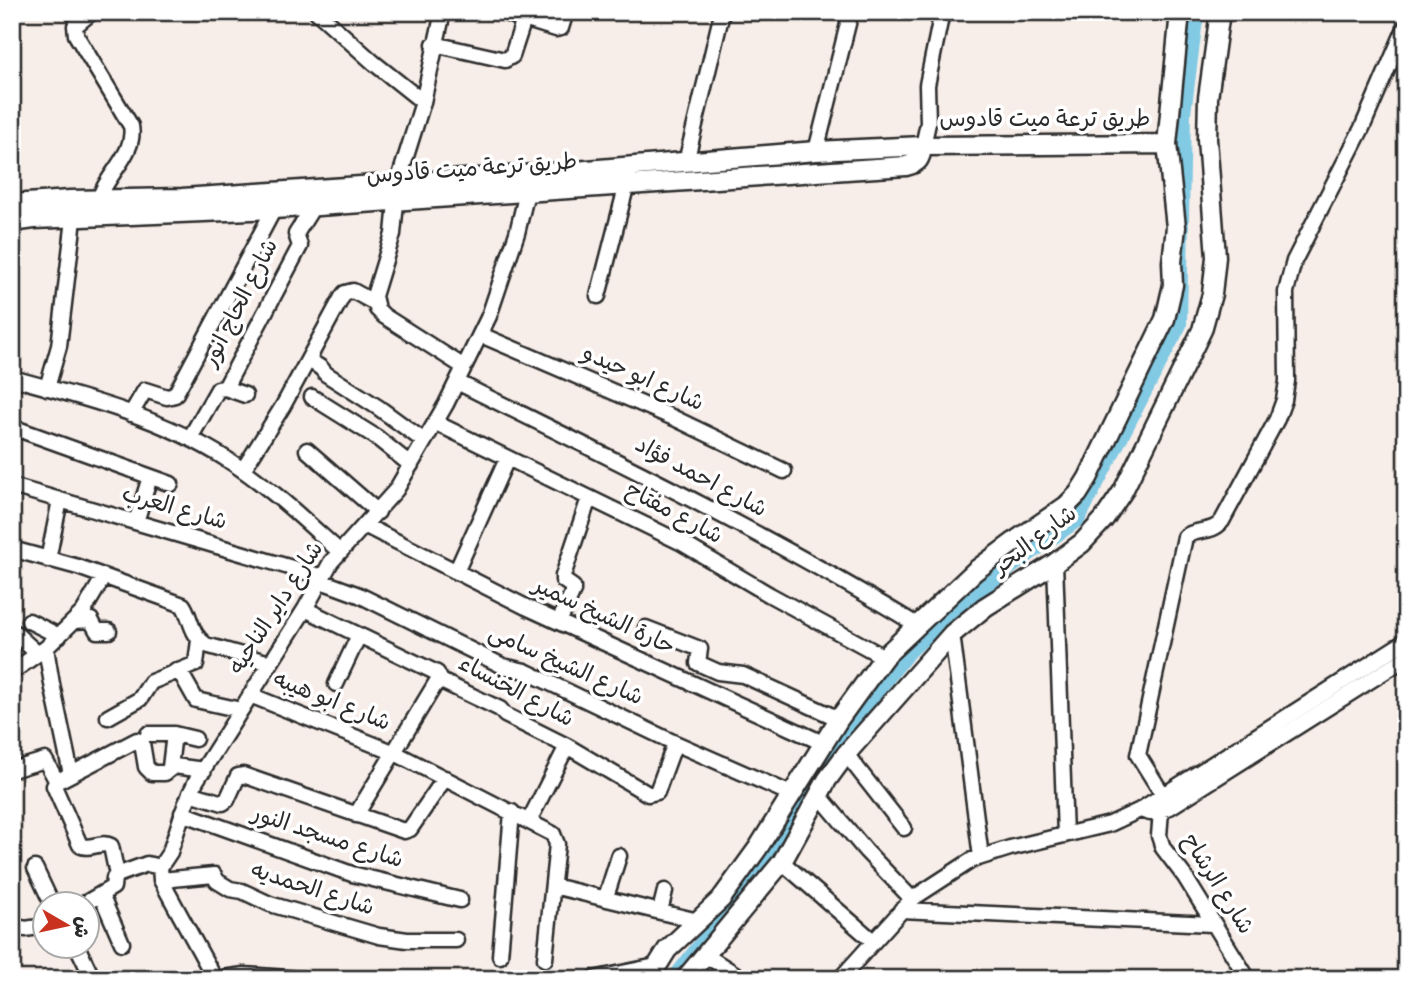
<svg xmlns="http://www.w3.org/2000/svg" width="1418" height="991" font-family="Dekko,'Playpen Sans Arabic',sans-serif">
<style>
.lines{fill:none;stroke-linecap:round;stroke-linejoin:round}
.canal{stroke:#82c9e3;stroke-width:14}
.minor-casing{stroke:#2b2b2b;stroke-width:19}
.tertiary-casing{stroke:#2b2b2b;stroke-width:23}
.minor{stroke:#fff;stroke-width:14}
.tertiary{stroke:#fff;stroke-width:18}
.labels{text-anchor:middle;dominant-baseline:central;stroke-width:7;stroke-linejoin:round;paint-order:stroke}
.street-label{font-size:23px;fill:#2b2b2b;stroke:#fff}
</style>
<rect width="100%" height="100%" fill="#f8eee9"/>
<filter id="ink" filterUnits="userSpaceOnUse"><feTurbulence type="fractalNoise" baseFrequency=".0143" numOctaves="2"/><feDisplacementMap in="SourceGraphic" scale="14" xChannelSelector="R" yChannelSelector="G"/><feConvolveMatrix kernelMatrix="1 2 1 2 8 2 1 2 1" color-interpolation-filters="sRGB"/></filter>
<g filter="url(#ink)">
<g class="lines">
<path class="canal" d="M673 979 762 865 794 805 857 716 908 653 965 600 1078 520 1180 325 1184 113 1197 12"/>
<g class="minor-casing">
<path id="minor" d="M92 12 75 26 76 35 131 126C137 157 98 179 98 209
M317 12 374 63 423 102
M443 12 423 102 398 182 393 234 374 296 377 309 384 316 464 367
M501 12 556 29 561 28 566 12
M434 44 505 60 512 56 524 19
M923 146 928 123 927 85 942 12
M816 151 851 12
M686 162 721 17
M598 296 629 176
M481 335 674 418 784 471
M309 360 321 368 326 374 379 408 424 441
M12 378C86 398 163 418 228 460 269 486 304 520 340 552
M457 382C613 459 769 535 917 625
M47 388 59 346 74 219
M225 388 300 246 296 234 313 207
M312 397 376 437 411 465
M131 414 145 390 167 397 175 395 274 209
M436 423 682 543 770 595 884 657
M12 427 171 484
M190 438 218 389 225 388 245 395
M307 450 378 512
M243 470 283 406 342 297 345 293 353 291 375 303
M12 486 323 577
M136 522 150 477
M366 526 526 607 825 744
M12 549 78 567 183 605C192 619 190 634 206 645L270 663
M48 560 60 500
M1055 563 1065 835
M456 572 507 459
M321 581 359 595 503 666 525 671 675 743 791 794
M305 609 437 673 441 681 500 709 505 715 567 746 648 794 657 792 675 743
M29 621 59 636
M75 621 91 620 97 631H109
M559 622 573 591V587L563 580V576L589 498
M646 628 700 649 698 663 718 672 743 675 839 719
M15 633 38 654
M952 634 981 857
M176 671 183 677 196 700 241 710
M12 672 46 648
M336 684 359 635
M250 695 395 753 553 834 557 844 545 959
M108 717 140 699 151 682 196 664 199 640
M148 734H174L195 739
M846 754 904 828
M170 767 174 734
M12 770 45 760 55 778 60 780 137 740 142 743 146 767 152 773H165L174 766 204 770
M71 774 52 684 46 648 83 612 103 578
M57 780 54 786 80 845C90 851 101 840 111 846L117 875 114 878 113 887 84 904
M190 793 223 803 227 800 238 776 243 775 404 831 410 829 445 778
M819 795 866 851 912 899
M1163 795 1138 755 1185 537C1196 528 1212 534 1222 521L1277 419 1284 400 1287 381 1286 292 1294 261 1362 128 1406 26
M1140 810 1150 813 1170 807 1406 658
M1161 811 1159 836 1163 848 1185 877 1248 979
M182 813 352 874 460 900
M356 815 439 678
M529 821 567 746
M782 862 873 941
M35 868 52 904
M117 875 147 864 160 867
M161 880 214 875 217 881 230 889 242 891 270 904 379 936 407 940H456
M553 886 698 921
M101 895 122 943
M606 897 619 856
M901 910 1212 924
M660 911 665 891
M12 925 25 929 46 926
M77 946 93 979
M705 955 743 979
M500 956 512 812
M215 979 161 880 160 867 170 852 186 803 196 781 305 609 331 562 396 490 446 404 489 316 517 233 527 192
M216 979 244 975 302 979
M593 979 656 966
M840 979 912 899 972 860 1010 848 1110 824 1140 810 1406 641"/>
</g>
<g class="tertiary-casing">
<path id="tertiary" d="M12 204 70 200 182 198 551 173 816 151 923 146 1167 144
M12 222 34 219 274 209 906 166C919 163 920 159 923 146
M649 979 667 950 721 899 737 877 758 848 839 719 884 657 975 571 1018 539 1066 506 1078 494 1088 478 1165 319 1173 285 1172 262 1176 227 1167 144 1180 12
M685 979 782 862 827 780 846 754 952 634 985 607 1055 563 1082 543 1104 519 1123 491 1202 330 1212 294 1216 257 1207 139 1208 98 1220 12"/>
</g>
<use href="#minor" class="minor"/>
<use href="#tertiary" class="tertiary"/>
</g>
</g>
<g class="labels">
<g class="street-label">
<text x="1045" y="121">طريق ترعة ميت قادوس</text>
<text transform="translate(472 171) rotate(-4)">طريق ترعة ميت قادوس</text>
<text transform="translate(242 304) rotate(-63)">شارع الحاج انور</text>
<text transform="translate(642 380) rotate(24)">شارع ابو حيدو</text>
<text transform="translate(700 479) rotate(28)">شارع احمد فؤاد</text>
<text transform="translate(174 510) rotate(16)">شارع العرب</text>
<text transform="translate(673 515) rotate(28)">شارع مفتاح</text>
<text transform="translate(1036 542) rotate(-37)">شارع البحر</text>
<text transform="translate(278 609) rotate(-57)">شارع داير الناحيه</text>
<text transform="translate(603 618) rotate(25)">حارة الشيخ سمير</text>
<text transform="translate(565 667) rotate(24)">شارع الشيخ سامى</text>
<text transform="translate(515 693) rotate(28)">شارع الخنساء</text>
<text transform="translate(331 703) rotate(22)">شارع ابو هيبه</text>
<text transform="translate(327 839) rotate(18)">شارع مسجد النور</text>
<text transform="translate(1216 885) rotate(58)">شارع الرشاح</text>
<text transform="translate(312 891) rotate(18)">شارع الحمديه</text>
</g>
</g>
<rect width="1418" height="991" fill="none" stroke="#fff" stroke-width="42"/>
<rect x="21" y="21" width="1376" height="949" fill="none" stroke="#2b2b2b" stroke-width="2.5" filter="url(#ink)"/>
<g transform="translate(66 925) rotate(99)"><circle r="33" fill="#ffffff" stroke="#aaaaaa" stroke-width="2"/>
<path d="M0-5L12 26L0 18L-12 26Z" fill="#c8321e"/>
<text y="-10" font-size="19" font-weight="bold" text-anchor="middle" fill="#2b2b2b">ش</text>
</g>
</svg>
